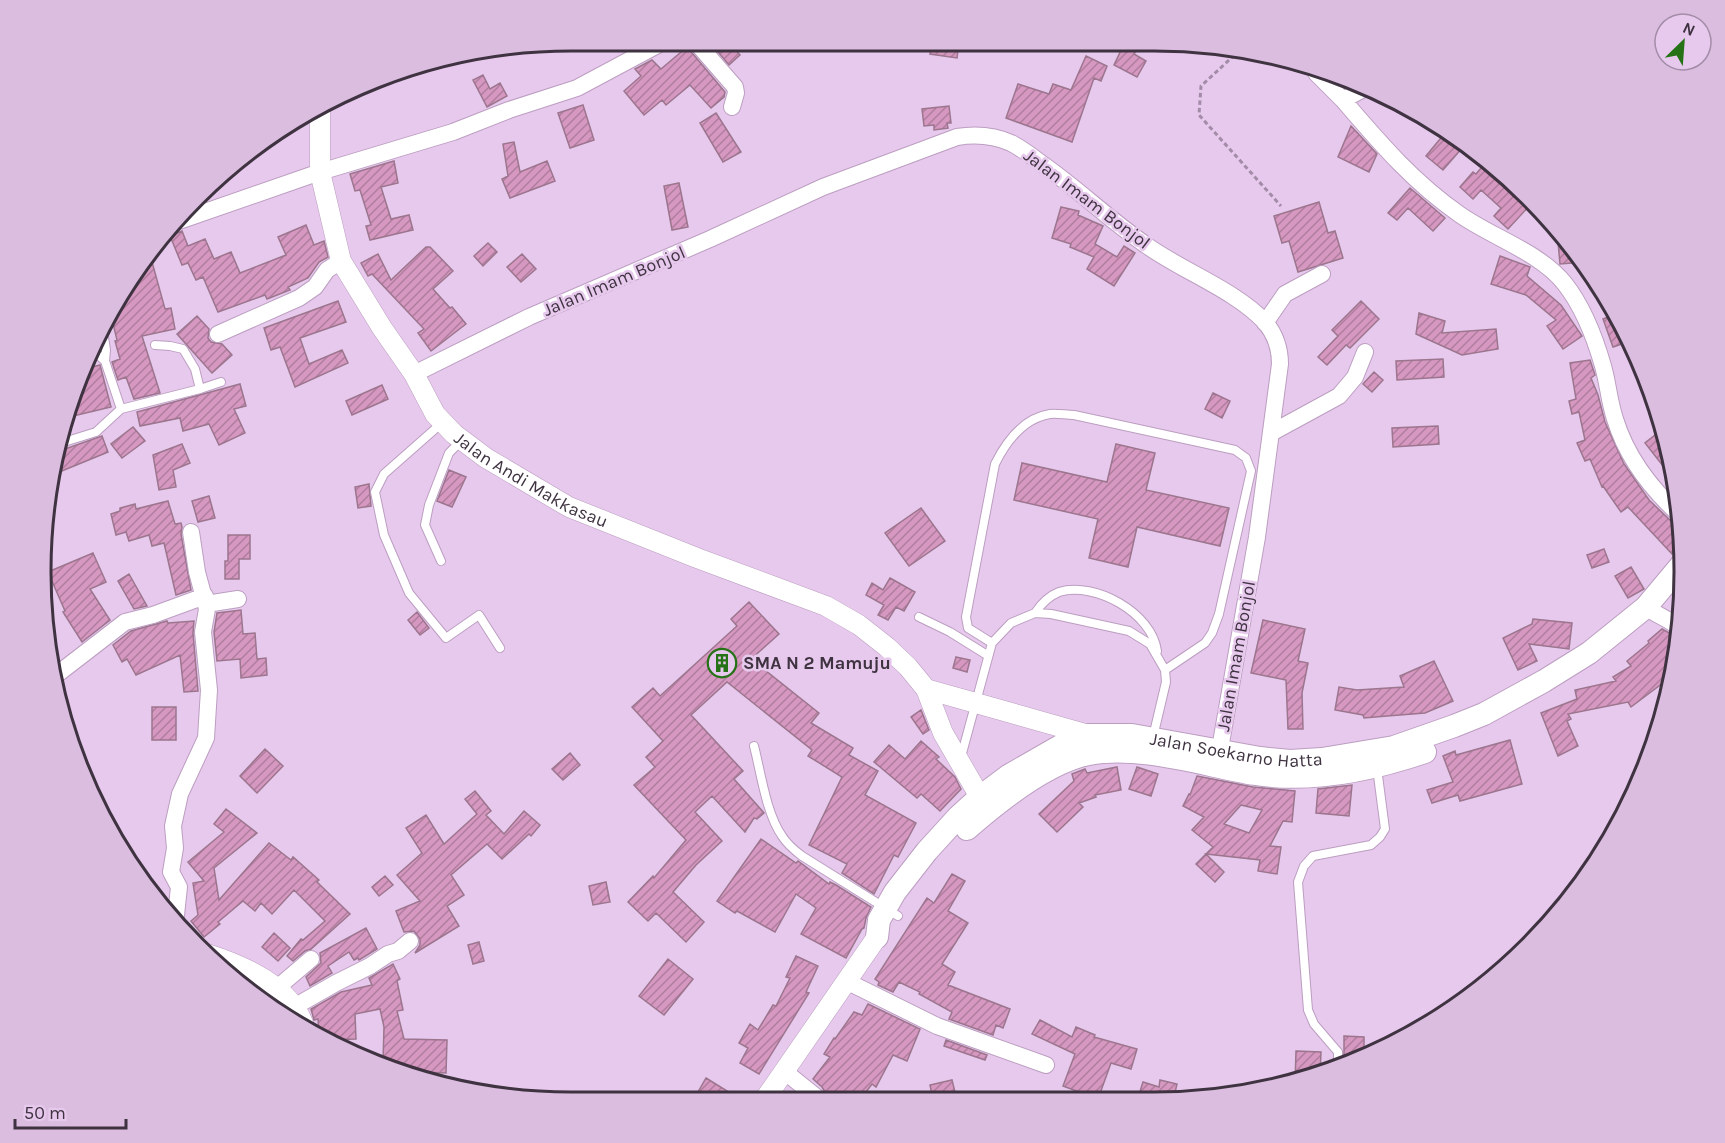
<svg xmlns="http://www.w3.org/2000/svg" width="1725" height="1143" font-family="Karla,sans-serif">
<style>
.building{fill:url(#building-hatch);stroke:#9c758e;stroke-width:1.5;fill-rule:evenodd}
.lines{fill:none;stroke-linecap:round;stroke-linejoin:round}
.service-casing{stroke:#bc9ec1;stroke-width:10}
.minor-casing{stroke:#bc9ec1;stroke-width:18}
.tertiary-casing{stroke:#bc9ec1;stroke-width:21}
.secondary-casing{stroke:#bc9ec1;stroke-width:24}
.path{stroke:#a38ca8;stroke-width:3;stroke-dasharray:4.5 3;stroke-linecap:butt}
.service{stroke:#fff;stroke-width:8}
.minor{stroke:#fff;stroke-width:16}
.tertiary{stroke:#fff;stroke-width:20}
.secondary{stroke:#fff;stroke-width:22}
.labels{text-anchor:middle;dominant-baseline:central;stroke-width:5;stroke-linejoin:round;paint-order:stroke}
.street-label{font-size:18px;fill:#3f3341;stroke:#e7c9ed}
.poi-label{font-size:18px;font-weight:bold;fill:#3f3341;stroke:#e7c9ed;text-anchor:start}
.rim{fill:none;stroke:#3f3341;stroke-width:3}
</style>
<defs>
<pattern id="building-hatch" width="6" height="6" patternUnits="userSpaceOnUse" patternTransform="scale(1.5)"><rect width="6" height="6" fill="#d698c0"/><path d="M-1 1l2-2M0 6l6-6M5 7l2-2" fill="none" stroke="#af7d9e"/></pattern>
</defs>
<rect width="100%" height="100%" fill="#e7c9ed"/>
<path class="building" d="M709 41 728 42 740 55 729 65Z
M932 43H959L957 58 930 54Z
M1124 44 1140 45 1134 54 1146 61 1137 77 1114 65Z
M687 47 725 92 724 97 711 108 690 85 666 105 662 100 644 115 624 91 641 76 635 69 652 60 661 69Z
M1086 56 1107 66 1101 81 1094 78 1072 142 1006 118 1018 84 1049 94 1053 84 1071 90Z
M483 75 490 89 500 83 507 96 487 107 473 80Z
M583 105 594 140 570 148 558 113Z
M949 106 951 123H947L948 128 934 130V125L924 126 922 109Z
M716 113 741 152 723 162 700 123Z
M1351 126 1377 154 1369 172 1338 157Z
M1445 133 1464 146 1443 170 1426 156Z
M514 142 520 172 547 161 555 181 510 198 502 179 508 176 503 144Z
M394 161 398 183 381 187 391 219 409 215 413 230 370 240 366 226 371 225 360 190 355 191 350 174Z
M1487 161 1504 172 1532 203 1508 229 1494 216 1501 208 1481 190 1473 199 1460 187 1473 172 1476 174Z
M679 183 688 227 672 230 664 186Z
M1410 188 1445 218 1433 231 1408 208 1397 220 1388 213Z
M1319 202 1328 233 1335 231 1343 258 1298 272 1289 241 1282 243 1274 216Z
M1061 207 1079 211 1078 215 1103 226 1095 244 1117 257 1124 246 1135 253 1114 286 1087 269 1094 257 1070 247 1071 244 1052 238Z
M306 225 314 245 324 241 328 257 319 262 308 278 288 287 290 290 267 299 265 295 218 312 203 277 196 280 188 263 182 265 170 236 182 231 188 246 205 239 214 259 231 252 240 273 286 255 278 237Z
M1568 241 1575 249 1584 262 1560 264 1558 242Z
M488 243 497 252 483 266 474 256Z
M426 247H430L453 271 433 289 450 308 452 307 466 324 431 351 418 333 424 329 372 274 368 276 361 263 378 254 391 280Z
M149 251 165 309 171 308 175 329 142 336 160 393 134 399 126 377 118 380 112 362 120 359 115 341 117 340 111 315Z
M522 254 536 269 521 282 507 267Z
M1500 256 1530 267 1527 276 1561 305 1582 336 1563 349 1547 326 1556 320 1526 295 1491 284Z
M338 301 346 322 300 338 309 364 342 350 348 363 295 387 280 347 271 350 264 328Z
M1361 301 1379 319 1350 348 1346 345 1327 365 1318 357 1338 336 1332 330Z
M1419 313 1445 321 1442 333 1496 329 1498 349 1462 355 1416 334Z
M1616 314 1631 341 1613 347 1603 319Z
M197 316 209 329 208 338 211 342 222 344 232 355 212 373 177 334Z
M1443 359 1444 377 1397 380 1396 361Z
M1590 360 1595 375 1591 378 1598 395 1605 422 1624 464 1649 500 1673 523 1681 525 1683 543 1672 554 1628 507 1621 512 1603 486 1602 487 1590 459 1585 461 1577 443 1585 440 1579 412 1572 414 1569 401 1576 399 1570 363Z
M100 365 111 407 69 417 80 370Z
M1374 372 1383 380 1372 392 1363 384Z
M240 384 246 406 234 409 245 433 219 445 209 424 183 431 180 418 140 426 137 412Z
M382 385 388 399 352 415 346 401Z
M1213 393 1230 401 1222 418 1205 409Z
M1438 426 1439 444 1393 447 1392 428Z
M133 427 145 441 122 458 111 444Z
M1664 428 1666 434 1674 480 1645 443Z
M102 436 108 452 57 473 62 450Z
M182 444 190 463 173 470 176 487 159 490 153 455Z
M1116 444 1155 453 1146 490 1229 508 1220 546 1137 527 1128 567 1089 558 1098 519 1014 500 1022 463 1107 482Z
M449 470 466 477 452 507 437 501Z
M369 484 371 506 358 508 355 487Z
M209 496 215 518 198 522 192 501Z
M168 501 175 524 181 523 182 527 181 534 191 590 176 595 164 543 152 546 149 535 129 541 126 532 116 535 111 514 120 511V508L135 504 136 509Z
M921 508 945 541 909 566 885 533Z
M228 535H250V559H239V579H225V561H228Z
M1604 549 1609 562 1592 568 1587 555Z
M93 553 106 582 90 589 110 620 82 642 63 612 65 611 48 572Z
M1631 567 1644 589 1628 598 1615 576Z
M129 574 147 606 134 609 118 581Z
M890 578 915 592 904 611 896 607 888 620 878 615 884 605 866 595 872 583 883 590Z
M749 602 779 634 751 659 819 713 811 723 853 748 849 755 878 771 865 795 916 823 898 857 894 855 874 894 842 873 847 864 809 845 842 777 808 756 812 750 727 682 691 715 743 771 734 779 764 813 757 819 754 818 745 832 712 796 695 812 722 841 696 865 673 892 704 922 686 942 656 913 648 921 628 902 653 876 654 878 686 840 634 785 655 767 646 757 663 741 632 707 653 688 660 696 737 626 731 619Z
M241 610 243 634 255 633 257 659 266 658 267 675 241 678 240 659 217 661 214 632 217 613Z
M417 612 429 628 420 635 408 620Z
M1533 619 1572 623 1569 649 1529 644 1537 661 1518 670 1503 638 1532 624Z
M1263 620 1305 629 1298 661 1308 663 1302 693 1303 729H1288L1286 680 1251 673Z
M167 621 168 623 194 621 193 633 198 691 184 692 180 655 136 675 127 659 122 662 113 645 131 631Z
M1662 629 1680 639 1672 676 1631 707 1628 702 1568 714 1571 719 1567 721 1578 746 1558 756 1541 713 1577 699 1575 690 1616 681 1613 677 1631 666 1627 661 1649 643 1648 641Z
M956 657 970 660 967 672 953 668Z
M1434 661 1453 701 1425 713 1387 716 1364 718 1363 715 1335 710 1339 687 1357 690 1404 687 1400 676Z
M152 707H176V740H152Z
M921 710 929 730 923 734 911 717Z
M1510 740 1522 784 1460 801 1458 795 1432 803 1427 790 1453 782 1443 756 1455 751 1456 755Z
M921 741 939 757 936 759 955 777 961 789 940 811 921 794 917 798 874 762 889 745 905 759Z
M265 749 283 766 257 793 240 776Z
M570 753 580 765 563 780 552 769Z
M1117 767 1121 790 1095 795 1096 797 1079 803 1083 807 1057 832 1039 814 1074 781 1072 774 1085 769 1087 773Z
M1137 767 1158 774 1151 796 1129 789Z
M1197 776 1253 787 1295 791 1292 822 1283 821 1270 846 1281 847 1277 874 1258 871 1260 860 1206 854 1224 872 1215 882 1196 864 1213 847 1192 830 1204 817 1183 806 1189 794 1190 795ZM1241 805 1262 810 1249 833 1224 824Z
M1352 785 1349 816 1316 813 1318 789Z
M475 791 491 811 486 815 504 834 524 811 540 825 531 836 529 834 502 859 487 844 451 875 464 895 447 906 459 926 415 953 420 945V939L414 931 404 932 396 911 420 901 397 875 422 853 406 828 426 815 444 844 477 814 465 799Z
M226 809 257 833 214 868 219 900 269 843 291 860 293 857 319 880 317 882 350 914 311 949 305 951 293 961 287 956 301 939 303 940 325 921 294 890 272 914 261 903 255 911 243 901 218 922 220 924 204 937 191 921 198 915 193 883 204 881 188 862 224 832 214 824Z
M761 839 796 863 798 861 829 884 830 882 836 885 871 907 866 918 864 928 862 929 846 958 801 934 816 908 796 894 775 932 737 911 735 913 717 901Z
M952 874 965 881 948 911 968 923 942 964 955 972 948 985 1010 1009 1003 1028 996 1025 993 1035 949 1019 952 1012 919 994 920 992 899 982 893 992 878 985 879 982 875 979 927 898 934 903Z
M385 876 393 885 379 896 372 887Z
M606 882 610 902 593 905 589 886Z
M366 928 377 949 359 960 358 958 354 960 349 952 328 966 332 973 310 986 306 977 321 963 320 953Z
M274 933 290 948 278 961 262 947Z
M479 942 484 961 473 964 468 945Z
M796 956 818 966 806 992 809 993 759 1074 740 1063 748 1048 739 1043 750 1024 758 1030 773 1005 776 1006 790 978 786 977Z
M668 959 693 979 664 1015 639 996Z
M393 964 400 979 397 981 403 1010 397 1011 404 1039 447 1040 446 1073 417 1072 383 1062 384 1027 380 1009 355 1014 356 1039 325 1040 319 1036 318 1019 314 1020 311 1009 341 992 372 985 369 978Z
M868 1004 920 1029 907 1061 893 1055 876 1087 872 1084 860 1100H830L822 1087 813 1079 830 1057 824 1054 834 1038 835 1039 854 1012 862 1015Z
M1040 1020 1072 1037 1076 1027 1095 1035 1094 1037 1137 1049 1131 1069 1111 1063 1098 1099 1063 1086 1075 1054 1032 1034Z
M1344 1036 1364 1037V1057L1344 1064Z
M946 1040 987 1055 985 1060 944 1046Z
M1296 1051 1321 1052 1320 1073 1295 1083Z
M706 1078 740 1099H709L698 1092Z
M952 1080 957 1100H933L930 1085Z
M1160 1080 1177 1084 1173 1101H1137L1143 1082 1159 1087Z"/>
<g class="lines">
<g class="service-casing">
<path id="service" d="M103 331 106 350 105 361 121 409 200 389 221 382
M95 345 96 353 105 361
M155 345 170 346 183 349 195 369 200 389
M443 422 384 474 375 492 384 535 409 593 446 638 479 615 500 648
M64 442 96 432 121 409
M441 561 425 525 429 505 449 453 461 441
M1035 613C1041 604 1049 596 1059 592 1095 581 1152 613 1157 651
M919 617 950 632 987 655
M992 643 968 628 966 617 995 464C1006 442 1024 418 1050 414 1057 413 1066 415 1074 415L1235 450 1246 458 1251 471 1219 614 1212 633 1205 643 1165 670
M754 746C761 773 766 813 782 836 787 844 794 850 802 856L898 916
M961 757 992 643 1011 623 1035 613 1051 614 1129 631 1150 644 1165 670 1166 682 1153 737
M1338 1067V1052L1314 1024 1308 1010 1298 882 1304 866 1313 856 1371 845 1380 837 1385 829 1377 768"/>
</g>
<g class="minor-casing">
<path id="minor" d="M695 41 735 87 736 93 732 107
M1316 73 1343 100
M1365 88 1343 100C1380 143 1412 181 1459 214 1491 237 1540 252 1565 284 1583 307 1595 338 1603 366 1608 383 1609 401 1615 419 1627 458 1650 488 1680 515
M179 221 320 172 453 132 509 110 577 88 665 41
M1265 323 1285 294 1322 274
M218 334 299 298 315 287 327 270 341 261
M414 374 529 317 710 239 823 187 957 137C976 134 993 135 1011 143 1023 149 1034 158 1045 166 1080 191 1111 221 1146 245 1182 271 1235 290 1265 322 1275 334 1280 349 1280 364L1257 537 1218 760
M1271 433 1339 396 1355 377 1365 352
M206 604 238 599
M1646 607C1657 616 1671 619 1680 629
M55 676 125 622 153 615 205 596
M176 915 179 887 171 872 175 848 173 826 180 794 206 738 209 690 203 632 207 609 197 572 191 532
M846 981 937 1026 1046 1065
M277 988 311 959
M294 1007 336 983 370 966 388 954 398 951 410 941
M784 1071 820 1100"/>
</g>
<g class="tertiary-casing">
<g id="tertiary">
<path id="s1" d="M320 108V172L341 261 382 328 414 374 435 414 454 434 486 458 569 507 697 558 826 606 859 625 887 647 908 667 926 689 943 733 980 797 984 811"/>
<path d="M926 689 1089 735"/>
<path d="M207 954C245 966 290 986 304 1026"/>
<path d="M765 1099 877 937"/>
</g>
</g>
<g class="secondary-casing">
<g id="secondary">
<path d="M967 829C999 801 1047 762 1089 754 1139 744 1206 766 1255 774 1312 783 1372 770 1425 752"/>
<path id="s2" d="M877 937 879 920 895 892 927 851 958 817 980 797 1008 776 1069 741 1089 735H1132L1260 758 1290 761 1322 759 1394 747 1454 726 1484 714 1544 681 1589 653 1646 607 1682 564"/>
</g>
</g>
<path class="path" d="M1240 50 1201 86 1199 115 1281 206"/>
<use href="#service" class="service"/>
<use href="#minor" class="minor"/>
<use href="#tertiary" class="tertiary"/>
<use href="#secondary" class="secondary"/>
</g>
<defs>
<g id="building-ring" transform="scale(1.5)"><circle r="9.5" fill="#e7c9ed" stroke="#267217" stroke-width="1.5"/><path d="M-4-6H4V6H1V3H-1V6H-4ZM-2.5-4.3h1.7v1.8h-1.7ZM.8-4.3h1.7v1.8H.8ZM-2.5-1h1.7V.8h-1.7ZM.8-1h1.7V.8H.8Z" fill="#267217"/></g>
</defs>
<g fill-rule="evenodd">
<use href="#building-ring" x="722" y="663"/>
</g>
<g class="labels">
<g class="street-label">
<text transform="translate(1087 199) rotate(37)">Jalan Imam Bonjol</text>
<text transform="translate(614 281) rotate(-23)">Jalan Imam Bonjol</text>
<text stroke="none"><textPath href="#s1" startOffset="453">Jalan Andi Makkasau</textPath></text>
<text transform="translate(1236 656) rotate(-80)">Jalan Imam Bonjol</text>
<text stroke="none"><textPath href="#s2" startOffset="452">Jalan Soekarno Hatta</textPath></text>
</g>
<g class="poi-label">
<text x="743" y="663">SMA N 2 Mamuju</text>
</g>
</g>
<path d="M0 0H1725V1143H0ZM571 51H1154A520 520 0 0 1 1674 571V572A520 520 0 0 1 1154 1092H571A520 520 0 0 1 51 572V571A520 520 0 0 1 571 51Z" fill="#dabddf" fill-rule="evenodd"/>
<path class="rim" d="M571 51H1154A520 520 0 0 1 1674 571V572A520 520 0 0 1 1154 1092H571A520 520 0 0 1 51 572V571A520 520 0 0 1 571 51Z"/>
<g transform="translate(1683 42) rotate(25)"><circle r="28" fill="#e7c9ed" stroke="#a48da8" stroke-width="1.5"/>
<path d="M0-4.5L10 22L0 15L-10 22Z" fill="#267217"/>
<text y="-9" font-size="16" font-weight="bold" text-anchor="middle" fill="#3f3341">N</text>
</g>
<path d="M15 1119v9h111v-9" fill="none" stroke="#3f3341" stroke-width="3"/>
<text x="24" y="1119" font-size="18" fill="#3f3341" stroke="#e7c9ed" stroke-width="4.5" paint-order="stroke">50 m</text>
</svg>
